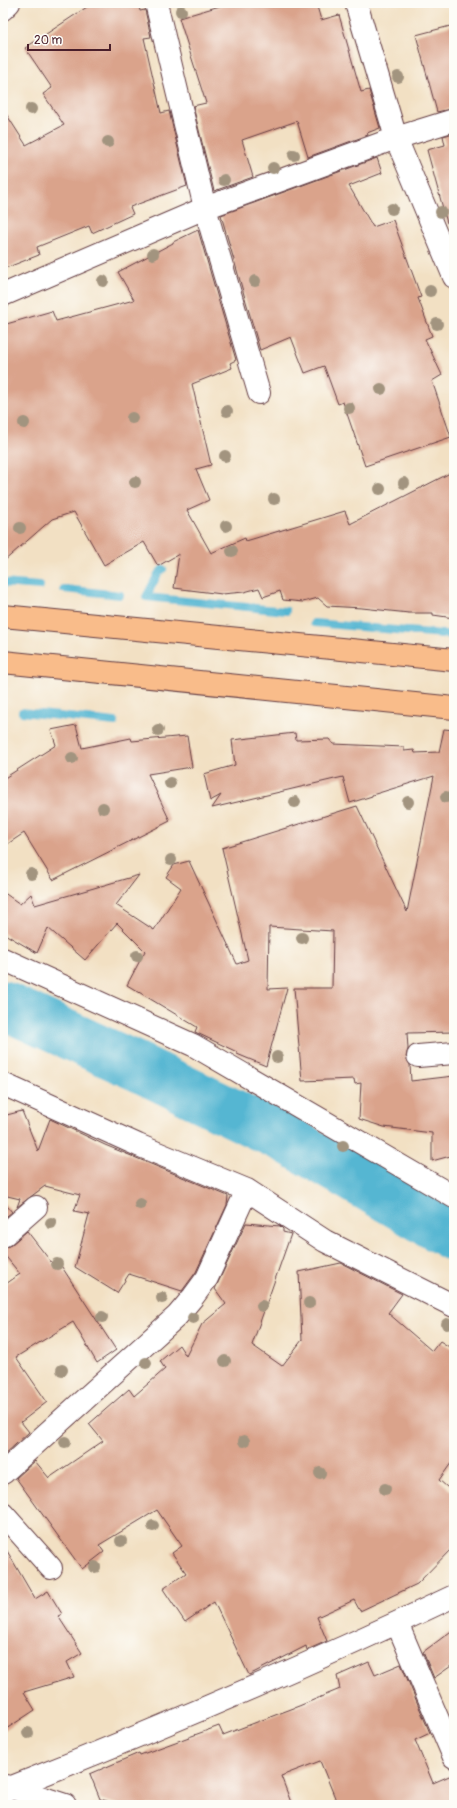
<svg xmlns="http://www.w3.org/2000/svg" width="457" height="1808" font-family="Pangolin,sans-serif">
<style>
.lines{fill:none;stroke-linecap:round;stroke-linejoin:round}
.stream{stroke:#54b6d2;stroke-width:8}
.river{stroke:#54b6d2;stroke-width:49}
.building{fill:#daa38b}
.minor-casing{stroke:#633c42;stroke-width:24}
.primary-casing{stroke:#633c42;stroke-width:24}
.minor{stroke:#fff;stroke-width:22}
.primary{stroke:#f9bc8a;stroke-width:22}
.tree{fill:#a2947f}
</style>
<rect width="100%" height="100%" fill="#fdfcf7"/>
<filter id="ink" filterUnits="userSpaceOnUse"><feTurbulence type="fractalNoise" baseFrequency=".025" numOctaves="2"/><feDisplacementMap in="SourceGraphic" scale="8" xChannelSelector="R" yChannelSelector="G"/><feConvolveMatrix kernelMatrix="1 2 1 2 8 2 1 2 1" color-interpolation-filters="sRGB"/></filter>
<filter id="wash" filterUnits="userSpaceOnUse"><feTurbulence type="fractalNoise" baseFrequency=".012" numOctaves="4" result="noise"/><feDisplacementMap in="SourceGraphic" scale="16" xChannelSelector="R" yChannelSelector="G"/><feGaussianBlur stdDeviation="0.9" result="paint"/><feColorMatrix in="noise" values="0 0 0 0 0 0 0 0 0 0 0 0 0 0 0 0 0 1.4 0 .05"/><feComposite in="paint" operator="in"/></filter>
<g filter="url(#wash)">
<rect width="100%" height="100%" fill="#f2e0c3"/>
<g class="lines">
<path class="stream" d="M163 569 158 574 146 597 286 611
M3 583 40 586
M64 589 120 595
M314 623 454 635
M22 712 115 722"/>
<path class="river" d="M3 1005 140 1068 288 1140 454 1237"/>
</g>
<g id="blocks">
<path class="building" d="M93 3H138L140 11 145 10 151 37 144 38 161 113 169 111 187 186 130 207 133 214 92 233 89 226 37 247 39 255 3 269V109L26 145 64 125 43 94 52 88 25 48Z
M230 3H316L321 20 339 15 361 92 369 90 380 128 367 133 368 135 308 157 297 121 242 140 253 177 214 191 193 106 206 103 179 18Z
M454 25V108L437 112 416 35Z
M454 133V222L447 223 427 150 445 145 443 136Z
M377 158 382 173 349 186 373 227 393 220 421 297 418 298 432 336 425 339 442 375 432 381 451 437 365 466 343 402 338 404 324 366 305 373 291 337 260 350 221 215Z
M198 230 236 360 230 363 232 368 192 384 211 465 196 469 209 500 187 510 211 553 245 538 246 541 345 511 350 524 454 471V618L433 615V613H409L362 608 327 606 318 598 303 602 283 600 280 591 263 597 259 588 244 592 222 594 174 588 179 554 158 566 144 542 104 565 74 512 52 519 3 562V325L52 311 56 321 134 300 118 272 173 243V242Z
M76 725 82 748 131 738 132 741 187 736 192 767 148 774 170 821 53 880 24 833 3 847V779L56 745 51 730Z
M444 729 454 730V1032L407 1033 408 1049 406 1057 410 1065 411 1081 454 1076V1155L432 1161V1133L384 1127 359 1119 361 1083 355 1084 354 1079 302 1081 294 988H332L333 931 269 927 268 989 287 988 266 1066 237 1054V1052L195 1032 197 1027 127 985 145 951 117 923 85 960 48 928 37 953 3 933V892L20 904 31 894 35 905 139 875 116 905 154 930 181 888 166 877 174 865 189 861 237 964 248 960 222 848 357 806 407 912 434 776 372 795V796L350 803 343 777 212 808 221 795 210 801 204 774 235 765 232 740 295 733 296 740 329 739 333 744 404 747V751L414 750 415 753 439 752Z
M22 1111 38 1151 50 1119 105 1145 228 1196 227 1205 196 1272 182 1291 129 1274 117 1293 75 1267 89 1214 74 1211 80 1195 45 1186 17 1207 20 1199 3 1195V1116Z
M3 1201 12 1212 3 1219Z
M246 1223 280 1226 283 1229V1232L291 1234 252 1345 282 1366 302 1340 299 1272 341 1263 402 1294 388 1313 432 1351 440 1341 454 1350V1459L439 1480 454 1493V1546L417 1584 360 1611 354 1600 317 1617 327 1641 307 1650 306 1646 249 1675 214 1602 185 1622 163 1589 186 1573 172 1553 182 1546 157 1510 99 1545 104 1552 82 1569 16 1478 35 1461 49 1478 103 1441 89 1424 129 1389 134 1396 165 1369 160 1361 179 1345 186 1356 202 1324 226 1304 215 1289Z
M27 1231 55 1267 60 1264 116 1350 97 1363 73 1322 16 1357 47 1402 21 1422 29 1432 3 1456V1286L20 1274 3 1253V1248L11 1245Z
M3 1544 35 1599 48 1591 62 1614 58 1616 82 1653 67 1662 74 1677 24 1692 35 1710 3 1731Z
M454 1629V1664L434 1678 423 1652Z
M369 1662 375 1675 401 1664 430 1733 415 1740 433 1783 454 1774V1805H338L320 1761 281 1776 292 1805H120L100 1799 90 1774 139 1753 140 1755 219 1726 223 1735 299 1706 340 1689 337 1676Z"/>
</g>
</g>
<g filter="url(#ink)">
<use href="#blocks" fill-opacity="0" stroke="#633c42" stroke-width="1"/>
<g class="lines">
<g class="minor-casing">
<path id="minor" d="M156 3 205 208 259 393
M356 3 396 138 454 277
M3 9 9 3
M3 295 205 208 396 138 454 120
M3 959 193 1045 454 1197
M418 1056 454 1053
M3 1084 138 1145 247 1190 325 1241 454 1306
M3 1236 36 1207
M3 1473 177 1316 193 1297 207 1278 247 1190
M3 1514 51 1568
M397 1623 454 1757
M6 1786 65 1805
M3 1793 12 1787C161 1728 309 1665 454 1596"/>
</g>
<g class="primary-casing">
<path id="primary" d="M3 616 454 660
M3 662 454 708"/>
</g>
<use href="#minor" class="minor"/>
<use href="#primary" class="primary"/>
</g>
<g class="tree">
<circle cx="181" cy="11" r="6"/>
<circle cx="398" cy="77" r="6"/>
<circle cx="31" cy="109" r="6"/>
<circle cx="108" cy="142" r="6"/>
<circle cx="294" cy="155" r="6"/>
<circle cx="273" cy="168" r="6"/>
<circle cx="224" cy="180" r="6"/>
<circle cx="392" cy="209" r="6"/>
<circle cx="441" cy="212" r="6"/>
<circle cx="153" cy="254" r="6"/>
<circle cx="103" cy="281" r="6"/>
<circle cx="255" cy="281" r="6"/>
<circle cx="430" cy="291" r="6"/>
<circle cx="437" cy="324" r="6"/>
<circle cx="381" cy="389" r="6"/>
<circle cx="349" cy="408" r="6"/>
<circle cx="227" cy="411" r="6"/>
<circle cx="132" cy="418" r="6"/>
<circle cx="24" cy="423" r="6"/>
<circle cx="225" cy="456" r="6"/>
<circle cx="135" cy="482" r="6"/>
<circle cx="404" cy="483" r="6"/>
<circle cx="380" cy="489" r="6"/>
<circle cx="274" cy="499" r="6"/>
<circle cx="226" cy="526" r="6"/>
<circle cx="20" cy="528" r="6"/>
<circle cx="232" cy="551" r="6"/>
<circle cx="158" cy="730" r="6"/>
<circle cx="72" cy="758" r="6"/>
<circle cx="170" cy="783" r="6"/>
<circle cx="446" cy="797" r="6"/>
<circle cx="295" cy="802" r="6"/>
<circle cx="408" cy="802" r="6"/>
<circle cx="103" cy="808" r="6"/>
<circle cx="171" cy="860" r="6"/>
<circle cx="31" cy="874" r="6"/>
<circle cx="302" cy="938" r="6"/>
<circle cx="137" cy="956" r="6"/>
<circle cx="277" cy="1057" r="6"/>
<circle cx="343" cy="1146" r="6"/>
<circle cx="140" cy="1204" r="6"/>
<circle cx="51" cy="1223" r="6"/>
<circle cx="57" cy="1264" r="6"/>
<circle cx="162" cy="1298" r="6"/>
<circle cx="309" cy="1303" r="6"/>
<circle cx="262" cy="1306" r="6"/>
<circle cx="102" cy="1317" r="6"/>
<circle cx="193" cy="1318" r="6"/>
<circle cx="447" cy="1324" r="6"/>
<circle cx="225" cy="1361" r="6"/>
<circle cx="146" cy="1363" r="6"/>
<circle cx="62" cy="1370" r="6"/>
<circle cx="244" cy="1441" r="6"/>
<circle cx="65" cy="1442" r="6"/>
<circle cx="320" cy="1473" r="6"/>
<circle cx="385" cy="1489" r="6"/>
<circle cx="153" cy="1526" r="6"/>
<circle cx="121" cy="1541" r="6"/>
<circle cx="95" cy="1567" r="6"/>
<circle cx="28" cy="1733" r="6"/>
</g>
</g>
<rect width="457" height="1808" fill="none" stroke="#fdfcf7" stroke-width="16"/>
<path d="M28 44v6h82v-6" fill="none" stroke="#4a1f2b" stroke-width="2"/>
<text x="34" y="44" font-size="12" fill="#4a1f2b" stroke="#fdfcf7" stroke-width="3" paint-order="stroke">20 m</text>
</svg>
